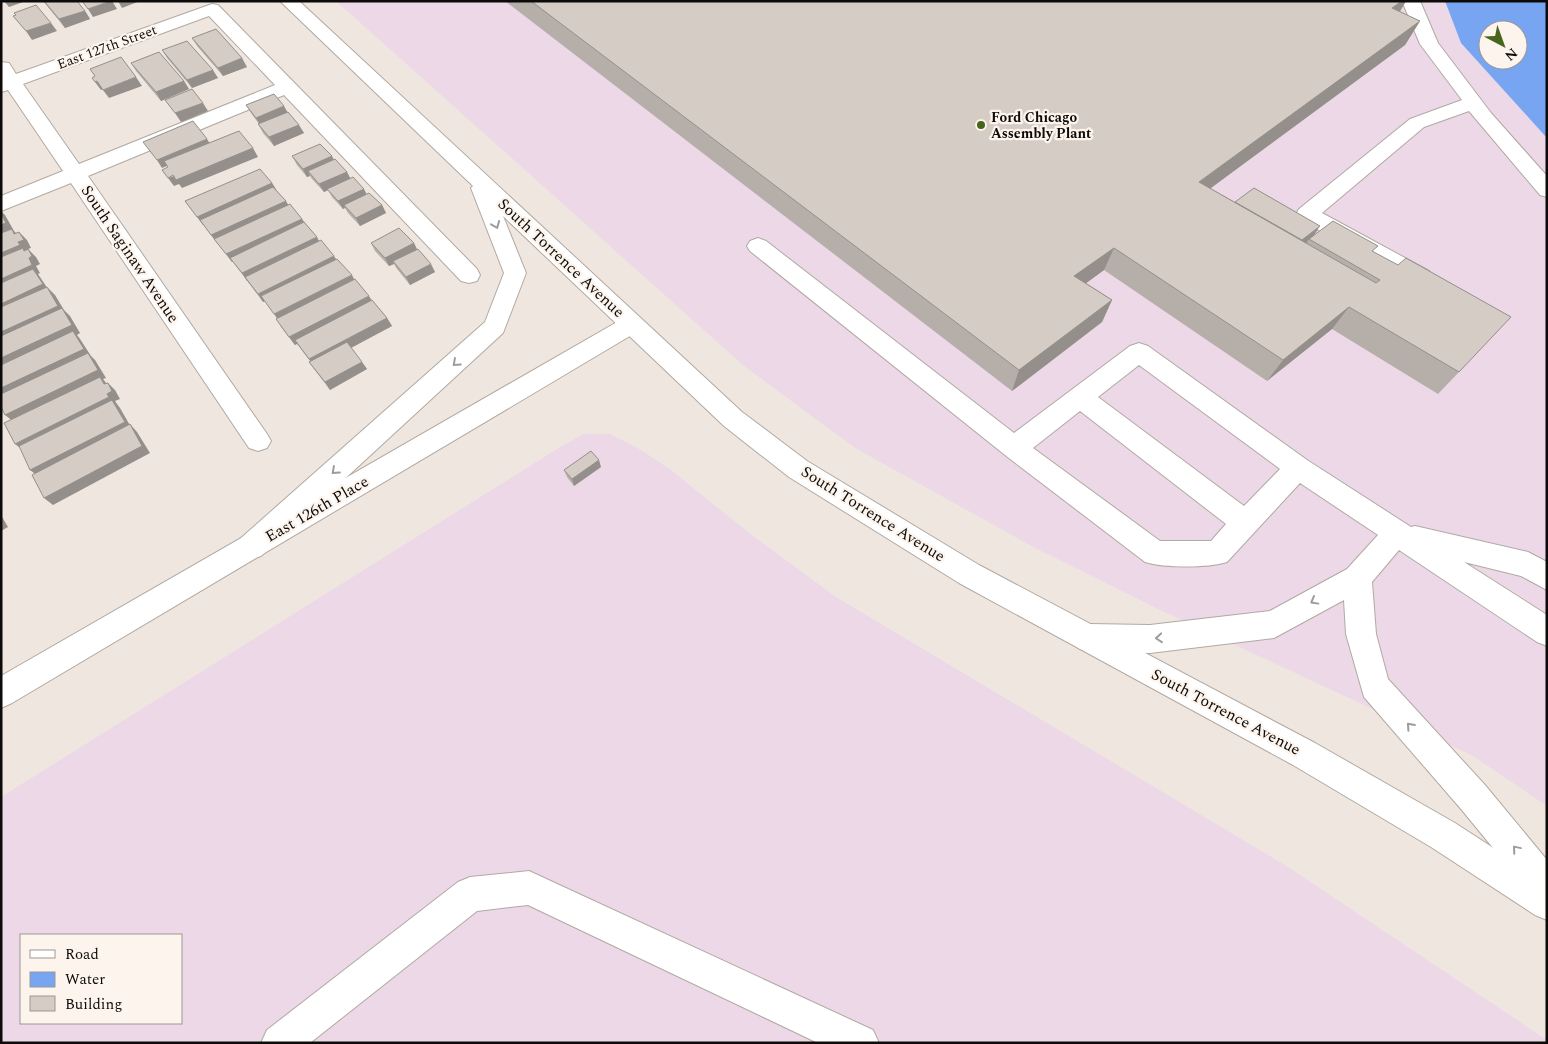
<svg xmlns="http://www.w3.org/2000/svg" width="1548" height="1044" font-family="Spectral,serif">
<style>
.industrial{fill:#ecd8e7;fill-rule:evenodd}
.water{fill:#77a5f1;fill-rule:evenodd}
.lines{fill:none;stroke-linecap:round;stroke-linejoin:round}
.minor-casing{stroke:#b1a9a2;stroke-width:2}
.major-casing{stroke:#b1a9a2;stroke-width:2}
.minor{fill:#fff;fill-rule:evenodd}
.major{fill:#fff;fill-rule:evenodd}
.wall{fill:#b6afa9}
.shaded-wall{fill:#948f8a}
.building{fill:#d4ccc5;stroke:#948f8a}
.oneway{stroke:#9e9d9d}
.poi-dot{fill:#46661b;stroke:#fcf4ed;stroke-width:2}
.labels{text-anchor:middle;dominant-baseline:central;stroke-width:4.5;stroke-linejoin:round;paint-order:stroke}
.far-street-label{font-size:14px;fill:#0d0b09;stroke:#fcf4ed}
.far-poi-label{font-size:14px;font-weight:bold;fill:#0d0b09;stroke:#fcf4ed;text-anchor:start}
.street-label{font-size:16px;fill:#0d0b09;stroke:#fcf4ed}
</style>
<rect width="100%" height="100%" fill="#efe7df"/>
<path class="industrial" d="M336 1H1445L1461 43 1547 138V806L1473 756 1158 609 1035 548 855 448 744 366Z
M583 434H610L641 450 671 470 753 536 836 597 1285 865 1547 1040V1043H1V797L557 449ZM21 935H181V1023H21Z"/>
<path class="water" d="M1445 1H1547V138L1461 43ZM1488 30H1518V60H1488Z"/>
<g class="lines">
<g class="minor-casing">
<path id="minor" d="M1402 1H1420L1438 43 1491 113 1547 176V197L1540 195 1469 111 1424 127 1322 213 1429 271 1432 277 1429 283 1421 285 1413 283 1299 219 1296 214 1299 209 1410 119 1462 100 1420 44Z
M212 4 218 5 477 269 480 275 477 281 469 283 461 281 284 95 88 176 267 434 271 441 267 448 258 451 249 448 71 183 1 211V196L63 171 8 90 1 92V62L9 63 16 74ZM209 16 275 85 79 164 23 84Z
M758 238 766 241 1014 433 1130 346 1139 343 1148 346 1307 460 1411 527 1415 526 1528 552 1547 562V590L1521 576 1464 562 1547 615V646L1537 642 1399 550 1372 582 1376 634 1388 679 1485 785 1547 860V904L1535 899 1461 809 1364 697 1346 634 1344 600 1274 638 1150 653 1089 652 1078 648 1074 638 1078 628 1089 624 1150 625 1270 611 1347 569 1378 535 1300 483 1227 562C1208 568 1164 568 1145 562L1005 455 750 251 747 246 750 241ZM1139 365 1280 469 1244 506 1098 397ZM1080 411 1226 524 1211 541H1160L1033 448Z
M632 315 640 318 644 324 640 330 12 703 1 708V676L624 318Z
M529 871 873 1030 879 1043H818L528 905 477 911 310 1043H261L267 1030 458 882 470 877Z"/>
</g>
<g class="major-casing">
<path id="major" d="M280 1H299L742 412 807 461 979 565 1315 743 1455 823 1547 883V920L1535 915 1431 847 1293 765 959 583 789 477 724 426 503 216 526 273 503 333 261 556 251 559 241 556 237 547 241 538 485 322 504 273 471 188 473 186Z"/>
</g>
<use href="#minor" class="minor"/>
<use href="#major" class="major"/>
</g>
<path class="wall" d="M43 1 85 11 90 19 65 28Z
M505 1H1406L1400 12 1420 21 1405 45 1210 188 1235 202 1313 236 1373 251 1459 372 1438 394 1332 329 1267 381 1104 270 1086 283 1112 300 1102 322 1012 391Z
M192 38 247 67 223 76 197 46Z
M162 50 218 78 192 88 167 58Z
M131 63 184 81 189 89 161 101 136 71Z
M246 105 287 112 304 133 274 146 263 133 258 124H259L251 113Z
M292 156 333 159 347 172 350 178 366 194 382 205 386 213 360 226 348 213 345 208 343 209 332 197 328 190 324 192 312 179 310 176 307 177 297 165Z
M272 183 277 191 288 205 302 219 319 241 336 259 387 318 392 326 351 348 367 369 330 390 314 369 309 362 310 361 297 344 295 345 281 327 277 318 265 301 263 302 233 262H232L185 201Z
M371 243H414L417 249 435 272 410 285 397 269 394 264 389 266 375 251Z
M601 467 574 486 567 477 564 470Z"/>
<path class="shaded-wall" d="M4 1H26L9 7Z
M112 1 117 9 93 17 88 9Z
M118 1H140L122 8Z
M1402 1H1406L1395 19 1392 8Z
M85 11 90 19 65 28 59 19Z
M1420 21 1405 45 1188 205 1199 182Z
M51 23 57 31 32 40 26 31Z
M242 58 247 67 223 76 218 68Z
M213 70 218 78 192 88 187 80Z
M136 77 142 86 109 98 103 90Z
M97 81 103 89 101 90 95 82Z
M184 81 189 89 161 101 156 92Z
M203 103 208 111 181 122 175 113Z
M284 106 289 115 261 126 256 118Z
M299 125 304 133 274 146 269 137Z
M207 139 212 147 162 168 157 160Z
M253 148 258 157 182 188 179 184 174 186 168 178Z
M332 156 336 164 308 171 310 176 307 177 303 169Z
M347 172 351 180 324 192 319 184Z
M272 183 277 191 203 225 197 217Z
M364 189 368 197 344 205 345 208 343 209 338 201Z
M286 201 291 210 214 239 217 243 211 235Z
M382 205 386 213 360 226 356 218Z
M1 211 5 215 14 231 20 237 19 232 27 240 31 248 28 249 36 257 40 264 36 266 40 273 38 274 48 289 47 287 55 295 64 310 70 316 80 333 77 335 80 339 91 356 95 360 106 378 103 379 107 384 108 383 115 390 120 399 115 401 117 404 120 408 132 429 39 477 30 470 24 451 15 444 14 422 5 415 1 400Z
M302 219 307 227 232 262 226 254Z
M1320 226 1311 240 1309 239 1305 245 1297 244Z
M317 237 321 245 247 281 242 273Z
M414 243 418 252 393 261 394 264 389 266 385 258Z
M1114 248 1104 270 1066 298 1074 276Z
M334 256 339 264 263 302 258 294Z
M431 264 435 272 410 285 406 277Z
M352 275 356 283 280 322 274 314Z
M369 296 374 304 295 345 289 337Z
M1112 300 1102 322 1012 391 1019 370Z
M1349 307 1332 329 1267 381 1283 360Z
M387 318 392 326 315 367 309 359Z
M362 362 367 369 330 390 325 382Z
M130 424 137 432 150 453 53 505 44 498Z
M599 460 601 467 574 486 572 479Z
M1 515 8 527 1 531Z"/>
<path class="building" d="M44 1H77L85 11 59 19Z
M82 1H111L88 9Z
M531 1H1402L1392 8 1420 21 1199 182 1376 283 1380 280 1309 239 1333 221 1378 246 1372 251 1398 265 1406 258 1511 317 1459 372 1349 307 1283 360 1114 248 1074 276 1112 300 1019 370Z
M36 5 51 23 26 31 13 16 16 15 14 13Z
M216 29 242 58 218 68 192 38Z
M187 41 213 70 187 80 162 50Z
M159 52 184 81 156 92 131 63Z
M121 57 136 77 103 90 97 81 95 82 92 78 95 76 90 69Z
M192 89 203 103 175 113 165 100Z
M274 94 284 106 256 118 246 105Z
M288 112 299 125 269 137 258 124Z
M193 121 207 139 157 160 143 142Z
M239 131 253 148 176 180 173 175 168 178 162 170 168 167 164 161Z
M320 144 332 156 303 169 292 156Z
M335 159 347 172 319 184 308 171Z
M260 169 272 183 197 217 185 201Z
M353 177 364 189 338 201 327 189Z
M273 187 286 201 211 235 200 220Z
M1254 188 1320 226 1302 240 1235 202Z
M369 193 382 205 356 218 344 205Z
M290 204 302 219 226 254 214 239Z
M1 214 6 223 1 225Z
M304 222 317 237 242 273 230 258Z
M399 228 414 243 385 258 371 243Z
M12 229 14 234 19 232 24 240 18 242 20 245 1 253V233Z
M321 240 334 256 258 294 245 277Z
M23 248 24 251 28 249 32 256 29 258 32 265 1 279V257Z
M418 249 431 264 406 277 393 261Z
M337 259 352 275 274 314 261 296Z
M33 269 43 284 1 304V283Z
M355 279 369 296 289 337 276 319Z
M47 287 58 306 1 332V307Z
M372 300 387 318 309 359 295 340Z
M62 308 72 325 1 358V336Z
M73 331 84 349 1 388V365Z
M347 342 362 362 325 382 309 362Z
M88 353 98 370 5 415 1 407V394Z
M100 377 104 384 108 383 112 391 107 394 109 397 15 444 4 423Z
M112 400 125 422 30 470 19 446Z
M130 424 142 446 44 498 32 475Z
M591 451 599 460 572 479 564 470Z"/>
<defs><path id="oneway-chevron" d="M-2-3.5L2.5 0L-2 3.5" fill="none" stroke-width="1.6" stroke-linecap="round" stroke-linejoin="round" transform="scale(1.25)"/></defs>
<g class="oneway">
<use href="#oneway-chevron" transform="translate(496 225) rotate(68)"/>
<use href="#oneway-chevron" transform="translate(456 363) rotate(138)"/>
<use href="#oneway-chevron" transform="translate(335 471) rotate(138)"/>
<use href="#oneway-chevron" transform="translate(1314 601) rotate(151)"/>
<use href="#oneway-chevron" transform="translate(1159 638) rotate(175)"/>
<use href="#oneway-chevron" transform="translate(1410 726) rotate(-132)"/>
<use href="#oneway-chevron" transform="translate(1516 849) rotate(-130)"/>
</g>
<circle class="poi-dot" cx="981" cy="125" r="5"/>
<g class="labels">
<g class="far-street-label">
<text transform="translate(107 47) rotate(-20)">East 127th Street</text>
</g>
<g class="far-poi-label">
<text x="991" y="117">Ford Chicago<tspan x="991" dy="16">Assembly Plant</tspan></text>
</g>
<g class="street-label">
<text transform="translate(130 254) rotate(56)">South Saginaw Avenue</text>
<text transform="translate(561 258) rotate(43)">South Torrence Avenue</text>
<text transform="translate(317 509) rotate(-30)">East 126th Place</text>
<text transform="translate(873 514) rotate(32)">South Torrence Avenue</text>
<text transform="translate(1226 712) rotate(28)">South Torrence Avenue</text>
</g>
</g>
<rect width="1548" height="1044" fill="none" stroke="#0d0b09" stroke-width="5"/>
<rect x="20" y="934" width="162" height="90" fill="#fcf4ed" stroke="#9c9792"/>
<rect x="30" y="950" width="25" height="8" fill="#ffffff" stroke="#9c9792"/>
<text x="65" y="959" font-size="15" fill="#0d0b09">Road</text>
<rect x="30" y="972" width="25" height="15" fill="#77a5f1" stroke="#9c9792"/>
<text x="65" y="984" font-size="15" fill="#0d0b09">Water</text>
<rect x="30" y="996" width="25" height="15" fill="#d4ccc5" stroke="#9c9792"/>
<text x="65" y="1009" font-size="15" fill="#0d0b09">Building</text>
<g transform="translate(1503 45) rotate(139)"><circle r="24" fill="#fcf4ed" stroke="#9c9792"/>
<path d="M0-4L9 19L0 12L-9 19Z" fill="#46661b"/>
<text y="-8" font-size="14" font-weight="bold" text-anchor="middle" fill="#0d0b09">N</text>
</g>
</svg>
